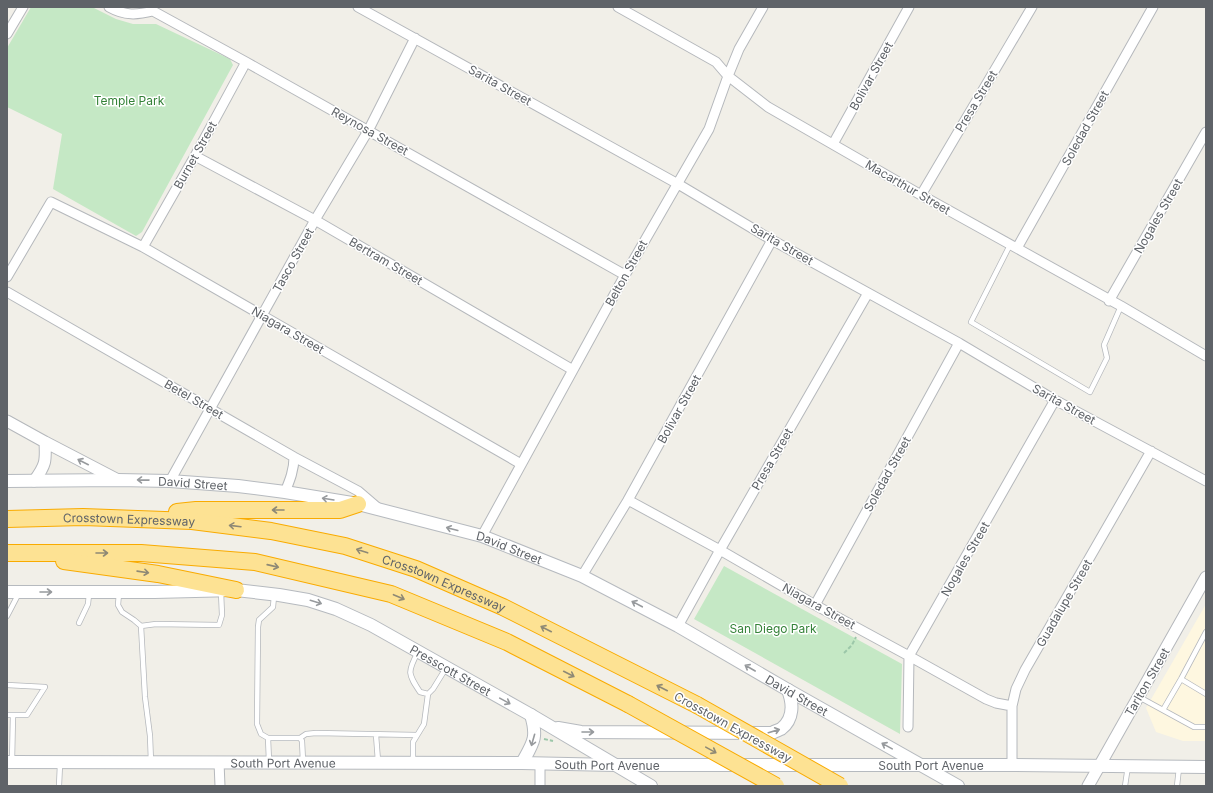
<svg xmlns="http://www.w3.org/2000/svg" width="1213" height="793" font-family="Inter,sans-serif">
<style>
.commercial{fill:#fef7e0}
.green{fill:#c5e8c5}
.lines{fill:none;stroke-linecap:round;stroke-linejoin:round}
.service-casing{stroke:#b5b8bc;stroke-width:6}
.minor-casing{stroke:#b5b8bc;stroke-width:11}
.tertiary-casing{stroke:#b5b8bc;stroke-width:13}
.secondary-casing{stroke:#b6babf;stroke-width:14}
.motorway-casing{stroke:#f9ab00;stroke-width:18}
.path{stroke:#9cc7a9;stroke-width:2;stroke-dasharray:4 2;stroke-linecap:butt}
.service{stroke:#fff;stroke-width:4.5}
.minor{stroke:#fff;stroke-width:9}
.tertiary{stroke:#fff;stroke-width:11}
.secondary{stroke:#fff;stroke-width:12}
.motorway{stroke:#fde293;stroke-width:16}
.motorway-bridge-casing{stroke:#f9ab00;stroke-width:18;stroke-linecap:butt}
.motorway-bridge{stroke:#fde293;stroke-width:16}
.oneway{stroke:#979a9d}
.oneway2{stroke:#8e8975}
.labels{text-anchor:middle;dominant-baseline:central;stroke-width:3;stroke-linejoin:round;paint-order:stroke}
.street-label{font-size:12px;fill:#5f6368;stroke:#fff}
.park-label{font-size:12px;fill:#348238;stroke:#fff}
</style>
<rect width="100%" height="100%" fill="#f1efe8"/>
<path class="commercial" d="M1206 604V741H1183L1156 732 1146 708Z"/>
<path class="green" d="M31 7H92L116 19 133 24H156L230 59 233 65 142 232 136 236 53 189 62 134 7 107V48Z
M724 566 902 664 900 734 694 619Z"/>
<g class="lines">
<g class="service-casing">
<path id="service" d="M1010 245 971 322 1090 392 1107 358 1104 345 1121 306
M119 593 118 605 122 612 134 620 141 626 145 697 150 736 151 762
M7 616 19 593
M79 623 88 604 89 594
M141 626 156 624 219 625 222 615 221 592
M418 652C407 672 408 674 420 692L428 694 433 689 446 668
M1181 679 1206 694
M7 685 45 687 27 715H7
M1139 697 1194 727H1206
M1163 710 1181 679 1206 632
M376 735 378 761
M268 738H300L302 741 303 761
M300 738 306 734 316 733 417 735
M269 761 268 738 261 734 257 724 258 627 259 620 273 607 274 596
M12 762 13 715
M413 762V742L424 724 428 694
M59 786 60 764
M1125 786 1128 766
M1177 786 1179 768"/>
</g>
<g class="minor-casing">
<path id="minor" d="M109 7C125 16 137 15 153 11L246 62 625 275
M358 7 678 184 772 240 959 343 1055 400 1206 481
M618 7 716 62 728 76 768 107 921 195 1121 306 1206 356
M7 34 23 7
M833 144 909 7
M195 156 315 220 573 370
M921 195 1032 7
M143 247 195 156 246 62
M1017 248 1153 7
M7 277 51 202 143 247 521 464
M7 292 294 457 358 491 379 509
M1109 301 1206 132
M170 481 315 220 368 131 415 38
M285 492C290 480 294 470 294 457
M628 500 720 550 815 605 909 656 986 699 996 703 1012 706
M482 536 625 275 709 129 728 76 739 49 763 7
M582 576 628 500 772 240
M815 605 959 343
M678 626 720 550 868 293
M908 727 909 656 1055 400
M219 762 220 786
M1012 765V706L1016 689 1025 670 1151 451
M540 786V763"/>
</g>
<g class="tertiary-casing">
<path id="tertiary" d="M7 421 45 442 118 480
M34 481C46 465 46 461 45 442
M1088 786 1206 577"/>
</g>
<g class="secondary-casing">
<g id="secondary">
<path id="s1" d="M7 481 118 480 170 481 238 486 285 492 358 504 482 536 582 576 678 626 788 690 958 786"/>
<path id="s2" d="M7 592H154L236 590 279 595 308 600 336 609 371 625 531 715 651 786"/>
<path d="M558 728 581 732 772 733C775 731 779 730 781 729 794 719 793 703 788 690"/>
<path id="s3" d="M7 762 522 763 614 765H1012L1206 767"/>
<path d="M522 763C533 743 538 738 531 715"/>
</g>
</g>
<g class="motorway-casing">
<g id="motorway">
<path d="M177 512 196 510H340L358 504"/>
<path id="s4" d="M7 519 83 517 192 521 271 531 345 546 416 569 503 607 697 705"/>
<path d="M7 553H141L255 562 391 594 507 642 628 704"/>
<path d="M64 561 158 574 236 590"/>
</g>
</g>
<path class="path" d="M844 653 852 645 856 637
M544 739 553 741"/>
<use href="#service" class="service"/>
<use href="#minor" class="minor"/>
<use href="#tertiary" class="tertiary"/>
<use href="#secondary" class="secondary"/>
<use href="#motorway" class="motorway"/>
<g class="motorway-bridge-casing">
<path id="motorway-bridge" d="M628 704 776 786
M697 705 840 786"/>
</g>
<use href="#motorway-bridge" class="motorway-bridge"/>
</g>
<defs><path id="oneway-shaft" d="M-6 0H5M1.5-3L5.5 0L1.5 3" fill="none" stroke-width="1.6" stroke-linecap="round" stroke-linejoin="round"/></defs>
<g class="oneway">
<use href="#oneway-shaft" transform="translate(83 462) rotate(-153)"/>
<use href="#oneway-shaft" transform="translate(143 480) rotate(-179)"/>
<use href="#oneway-shaft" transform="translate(328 499) rotate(-171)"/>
<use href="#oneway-shaft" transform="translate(452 529) rotate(-165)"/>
<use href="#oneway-shaft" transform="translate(46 592)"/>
<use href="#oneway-shaft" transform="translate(316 602) rotate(17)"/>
<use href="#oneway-shaft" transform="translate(637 604) rotate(-152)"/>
<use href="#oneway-shaft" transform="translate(750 668) rotate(-150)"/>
<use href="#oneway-shaft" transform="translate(505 701) rotate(29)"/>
<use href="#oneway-shaft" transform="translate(774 731) rotate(-16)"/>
<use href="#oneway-shaft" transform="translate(588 732)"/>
<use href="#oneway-shaft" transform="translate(533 740) rotate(106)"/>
<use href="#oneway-shaft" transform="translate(887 746) rotate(-151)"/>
</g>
<g class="oneway2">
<use href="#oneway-shaft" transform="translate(278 510) rotate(180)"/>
<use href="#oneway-shaft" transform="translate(235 526) rotate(-173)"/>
<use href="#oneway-shaft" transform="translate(362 551) rotate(-162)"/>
<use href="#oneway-shaft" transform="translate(102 553)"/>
<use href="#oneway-shaft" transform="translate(273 566) rotate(13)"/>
<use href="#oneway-shaft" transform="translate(143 572) rotate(8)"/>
<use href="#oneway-shaft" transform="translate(399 597) rotate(23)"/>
<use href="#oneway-shaft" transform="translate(546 629) rotate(-153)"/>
<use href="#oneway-shaft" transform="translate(569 674) rotate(27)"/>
<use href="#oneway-shaft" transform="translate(662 688) rotate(-153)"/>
<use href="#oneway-shaft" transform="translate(711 750) rotate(29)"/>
</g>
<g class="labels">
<g class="street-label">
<text transform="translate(871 76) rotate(-61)">Bolivar Street</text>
<text transform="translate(500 85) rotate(29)">Sarita Street</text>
<text transform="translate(976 101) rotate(-59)">Presa Street</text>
<text transform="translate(1085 128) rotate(-61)">Soledad Street</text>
<text transform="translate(370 131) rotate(29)">Reynosa Street</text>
<text transform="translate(195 155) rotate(-61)">Burnet Street</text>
<text transform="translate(908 187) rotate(30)">Macarthur Street</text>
<text transform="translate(1158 216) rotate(-60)">Nogales Street</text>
<text transform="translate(782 244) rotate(30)">Sarita Street</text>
<text transform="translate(293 260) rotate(-61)">Tasco Street</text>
<text transform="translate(386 261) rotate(30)">Bertram Street</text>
<text transform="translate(626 273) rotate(-61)">Belton Street</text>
<text transform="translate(288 330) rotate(30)">Niagara Street</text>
<text transform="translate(194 399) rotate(30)">Betel Street</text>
<text transform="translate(1064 404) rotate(29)">Sarita Street</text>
<text transform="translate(679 409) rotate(-61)">Bolivar Street</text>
<text transform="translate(772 459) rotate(-60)">Presa Street</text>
<text transform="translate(887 474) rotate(-61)">Soledad Street</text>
<text stroke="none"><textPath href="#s1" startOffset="186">David Street</textPath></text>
<text stroke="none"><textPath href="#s4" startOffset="122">Crosstown Expressway</textPath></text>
<text stroke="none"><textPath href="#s1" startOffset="510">David Street</textPath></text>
<text transform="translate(965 559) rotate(-60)">Nogales Street</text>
<text stroke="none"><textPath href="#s4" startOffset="446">Crosstown Expressway</textPath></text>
<text transform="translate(1064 603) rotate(-60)">Guadalupe Street</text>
<text transform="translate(819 606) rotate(29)">Niagara Street</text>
<text stroke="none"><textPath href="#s2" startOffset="461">Presscott Street</textPath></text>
<text transform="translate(1147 682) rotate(-60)">Tarlton Street</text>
<text stroke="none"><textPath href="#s1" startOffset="834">David Street</textPath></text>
<text transform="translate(733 727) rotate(29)">Crosstown Expressway</text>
<text stroke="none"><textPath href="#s3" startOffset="276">South Port Avenue</textPath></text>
<text stroke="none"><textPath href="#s3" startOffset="600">South Port Avenue</textPath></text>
<text stroke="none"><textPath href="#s3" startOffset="924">South Port Avenue</textPath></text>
</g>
<g class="park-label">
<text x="129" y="100">Temple Park</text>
<text x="773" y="628">San Diego Park</text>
</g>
</g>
<rect width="1213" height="793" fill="none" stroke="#5f6368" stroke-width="16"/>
</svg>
